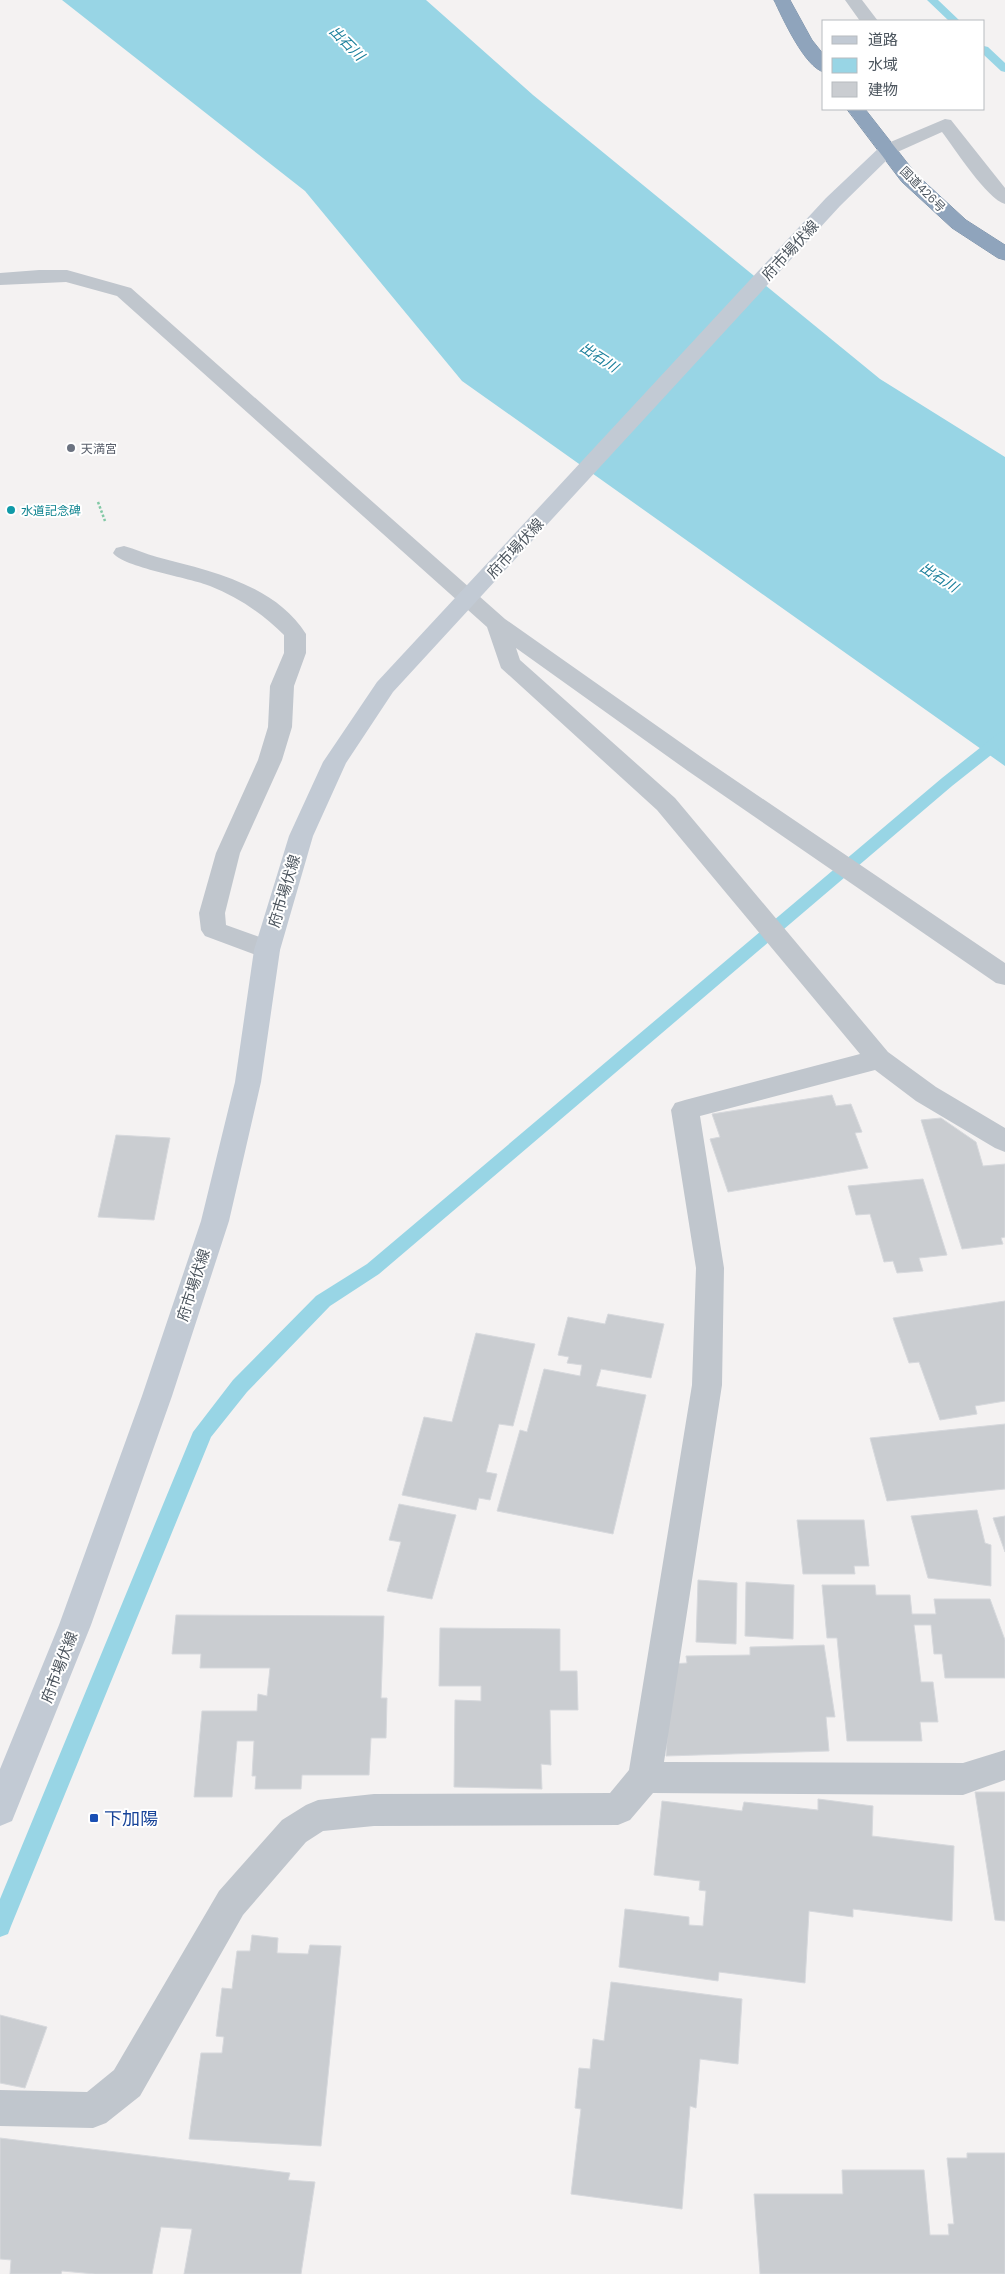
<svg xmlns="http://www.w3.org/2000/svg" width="1005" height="2274" font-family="Poppins,'Noto Sans JP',sans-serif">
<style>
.water{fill:#98d5e5}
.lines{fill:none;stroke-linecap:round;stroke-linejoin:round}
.stream{fill:#98d5e5;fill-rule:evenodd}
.building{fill:#cacdd1;stroke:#d7d9dd}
.highway-casing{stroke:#7a90a7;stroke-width:1}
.path{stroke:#81c8a5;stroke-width:2.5;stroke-dasharray:2.5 2;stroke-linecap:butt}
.lane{fill:#c0c6cd;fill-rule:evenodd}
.street{fill:#c0c6cd;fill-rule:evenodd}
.secondary{fill:#c2cad4;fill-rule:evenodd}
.highway{fill:#8fa4bc;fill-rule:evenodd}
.worship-dot{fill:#6b7280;stroke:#fff;stroke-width:2}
.culture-dot{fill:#0f9aa8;stroke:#fff;stroke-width:2}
.transit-dot{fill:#1a4fb4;stroke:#fff;stroke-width:2}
.labels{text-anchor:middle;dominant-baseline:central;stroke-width:4;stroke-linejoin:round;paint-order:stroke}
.far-street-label{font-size:12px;fill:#4c555e;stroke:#fff}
.far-worship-label{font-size:12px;fill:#5b616d;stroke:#fff;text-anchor:start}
.far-culture-label{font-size:12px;fill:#0d838f;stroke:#fff;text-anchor:start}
.far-water-label{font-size:14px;font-style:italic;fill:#1a7f9b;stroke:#fff}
.street-label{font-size:15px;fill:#4c555e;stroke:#fff}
.near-transit-label{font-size:18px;fill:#164399;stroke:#fff;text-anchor:start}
</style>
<rect width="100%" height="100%" fill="#f4f2f2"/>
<path class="water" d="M62 0H426L533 95 880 379 1005 457V766L462 381 305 191Z"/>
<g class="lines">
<path class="stream" d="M927 0H938L960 21H949Z
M984 46 988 47 1005 63V72L1001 71 984 55Z
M1005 731V744L952 786 379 1274 330 1306 247 1392 211 1437 11 1926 8 1934 0 1937V1899L193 1432 233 1380 316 1296 367 1264 942 778 1000 732Z"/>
</g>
<path class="building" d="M832 1095 836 1106 851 1104 862 1132 855 1133 868 1168 728 1192 710 1139 720 1137 712 1114Z
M941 1118 976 1142 983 1166 1005 1164V1237L1001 1238 1003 1244 962 1249 921 1120Z
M116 1135 170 1138 154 1220 98 1217Z
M923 1179 947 1255 919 1258 923 1271 897 1273 893 1261 884 1262 870 1214 856 1215 848 1186Z
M1005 1301V1401L975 1406 977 1414 940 1420 919 1362 909 1363 893 1318Z
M608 1314 664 1324 651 1378 601 1369 596 1386 646 1395 613 1534 497 1511 520 1430 527 1432 544 1369 580 1376 582 1365 567 1363 569 1357 558 1355 568 1317 605 1324Z
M476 1333 535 1344 513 1426 499 1424 486 1472 497 1474 490 1500 479 1498 476 1510 402 1495 424 1417 452 1422Z
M1005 1424V1489L887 1501 870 1438Z
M399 1504 456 1515 432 1599 387 1591 401 1542 389 1540Z
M977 1510 985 1543 991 1545V1586L928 1578 911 1516Z
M1005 1516V1552L993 1518Z
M797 1520H864L869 1566H854L855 1574H803Z
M698 1580 737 1583 736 1644 696 1642Z
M746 1582 794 1585 793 1639 745 1636Z
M822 1585H875L876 1595H910L912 1614H936L934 1599H990L1005 1640V1678H945L942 1654H934L931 1625H914L921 1682H933L938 1722H920L922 1741H847L837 1638H827Z
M176 1615 384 1616 381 1698H387L386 1738H371L369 1775H302L301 1789H255L256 1776H252L254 1741H237L232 1797H194L202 1711H257L258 1694 267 1696 270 1668H200L201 1654H172Z
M440 1628 560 1629V1671H577L578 1710H550L551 1765 541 1764 542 1789 454 1787 455 1700 481 1701V1686H439Z
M824 1645 835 1717H826L829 1751 666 1756 671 1664 687 1663 686 1656 750 1655V1647Z
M975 1792H1005V1921L995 1920Z
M818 1799 873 1806 872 1836 954 1846 952 1921 853 1909V1917L809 1911 805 1983 719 1972 718 1981 619 1967 625 1909 689 1917V1925L703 1926 706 1891 699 1890 700 1881 654 1875 662 1801 742 1811 744 1802 818 1810Z
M252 1935 278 1938 277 1953 308 1954 310 1945 341 1946 321 2146 189 2139 201 2053H222L224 2037 216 2036 222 1988 232 1989 237 1951H250Z
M611 1982 742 1999 738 2064 700 2059 696 2108 690 2106 682 2209 571 2194 581 2109 575 2108 579 2068 590 2069 593 2039 604 2041Z
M0 2015 47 2027 25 2088 0 2083Z
M0 2138 290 2173 288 2180 315 2182 301 2274H184L192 2229 161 2227 152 2274H95L62 2271 61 2274H10L11 2260 0 2259Z
M967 2153H1005V2274H760L754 2194H843L842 2170H924L930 2235H949L948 2224H954L947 2158H967Z"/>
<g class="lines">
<g class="highway-casing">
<path id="highway" d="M774 0H790L812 40 824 55V72C805 68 782 17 774 0Z
M847 109H865L916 174 966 220 1005 245V260L998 258 952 228 902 182Z"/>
</g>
<path class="path" d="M98 502 105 521"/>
<path class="lane" d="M124 546C135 549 146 554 157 557 210 571 274 584 306 634V653L294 686 292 727 282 760 240 853 225 913 226 925 276 943 280 950 276 957 267 959 205 936 201 930 199 913 216 853 258 760 268 727 270 686 284 653V635C263 614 238 597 210 586 191 578 122 567 113 553L116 548Z"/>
<path class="street" d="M845 0H862L878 21H860Z
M945 119 951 120 1005 188V204C987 199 955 149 942 132L893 154 887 155 881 154 878 150 881 146Z
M39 270H67L131 288 505 619 704 759 1005 963V985L996 983 688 771 516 648 520 660 675 798 888 1052 936 1087 1005 1128V1152L995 1148 916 1101 875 1070 700 1116 724 1268 722 1385 664 1762 963 1763 1005 1750V1780L963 1795 653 1793 630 1820 618 1825 374 1826 323 1831 306 1842 243 1915 140 2096 106 2123 93 2128 0 2126V2090L87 2092 114 2070 219 1891 282 1820 306 1805 318 1800 374 1794 610 1793 629 1770 692 1385 696 1268 671 1110 675 1103 685 1100 860 1054 657 810 501 668 487 627 117 296 66 282 0 285V273Z"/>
<path class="secondary" d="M887 145 893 146 896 150 893 154 840 206 393 692 346 763 313 836 280 950 261 1082 229 1221 172 1396 91 1625 12 1821 0 1826V1769L59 1625 142 1396 201 1221 235 1082 254 950 289 836 323 762 377 682 826 198 881 146Z"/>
<use href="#highway" class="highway"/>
</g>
<circle class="worship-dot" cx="71" cy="448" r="5"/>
<circle class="culture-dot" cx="11" cy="510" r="5"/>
<rect class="transit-dot" x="89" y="1813" width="10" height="10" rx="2.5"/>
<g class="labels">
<g class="far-street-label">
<text transform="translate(923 189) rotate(45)">国道426号</text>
</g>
<g class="far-worship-label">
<text x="81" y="448">天満宮</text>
</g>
<g class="far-culture-label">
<text x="21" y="510">水道記念碑</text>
</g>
<g class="far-water-label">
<text transform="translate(347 43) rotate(45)">出石川</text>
<text transform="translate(599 357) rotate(33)">出石川</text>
<text transform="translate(939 577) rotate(33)">出石川</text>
</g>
<g class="street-label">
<text transform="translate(790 250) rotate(-47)">府市場伏線</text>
<text transform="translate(515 548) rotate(-47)">府市場伏線</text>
<text transform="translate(284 891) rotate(-73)">府市場伏線</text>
<text transform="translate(193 1285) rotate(-72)">府市場伏線</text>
<text transform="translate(59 1667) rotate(-69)">府市場伏線</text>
</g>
<g class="near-transit-label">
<text x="104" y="1818">下加陽</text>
</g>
</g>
<rect x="822" y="20" width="162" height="90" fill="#ffffff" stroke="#b7bbbf"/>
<rect x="832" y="36" width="25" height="8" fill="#c2cad4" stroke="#b7bbbf"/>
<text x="868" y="45" font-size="15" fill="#4c555e">道路</text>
<rect x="832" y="58" width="25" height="15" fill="#98d5e5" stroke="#b7bbbf"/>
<text x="868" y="70" font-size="15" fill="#4c555e">水域</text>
<rect x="832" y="82" width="25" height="15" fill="#cacdd1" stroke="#b7bbbf"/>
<text x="868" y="95" font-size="15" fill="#4c555e">建物</text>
</svg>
